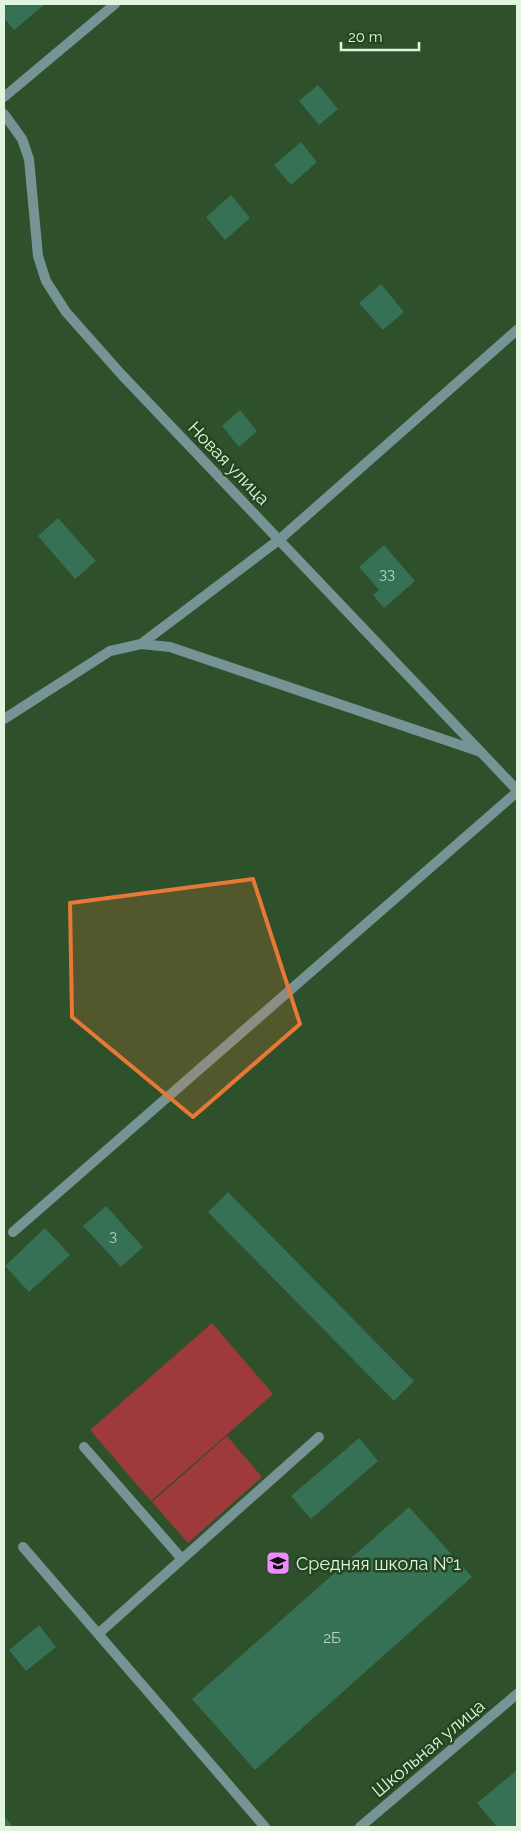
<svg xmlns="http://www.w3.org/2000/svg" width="521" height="1831" font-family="Raleway,sans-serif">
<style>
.green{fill:#9e3a3c}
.building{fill:#367055}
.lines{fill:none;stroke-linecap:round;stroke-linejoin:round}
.lane{stroke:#769396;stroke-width:10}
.street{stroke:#769396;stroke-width:10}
.marked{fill:#e77836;fill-opacity:0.2;stroke:#e77836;stroke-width:4;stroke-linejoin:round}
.labels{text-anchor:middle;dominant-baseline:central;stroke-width:5;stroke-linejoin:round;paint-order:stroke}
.number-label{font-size:15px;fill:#b6d4bc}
.street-label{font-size:18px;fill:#e1f5de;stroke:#23451f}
.poi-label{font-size:18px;fill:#e1f5de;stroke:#23451f;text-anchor:start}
</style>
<rect width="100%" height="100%" fill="#2e502a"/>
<path class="green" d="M212 1323 273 1394 151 1501 90 1430Z
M227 1436 262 1477 188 1543 152 1502Z"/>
<path class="building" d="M4 4H45L14 30 4 18Z
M318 85 338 109 319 125 299 101Z
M301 142 317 162 291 185 274 165Z
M231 195 250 218 225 240 206 217Z
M381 284 404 312 383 330 359 303Z
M240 410 257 431 239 447 222 426Z
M58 518 96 561 75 579 38 536Z
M384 545 415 581 384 608 373 595 379 590 359 567Z
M228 1192 414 1381 394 1401 208 1212Z
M106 1206 143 1247 121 1267 83 1226Z
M45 1228 70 1255 29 1292 5 1266Z
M359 1438 378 1461 311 1519 291 1496Z
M409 1507 472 1577 255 1770 192 1699Z
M39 1625 56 1647 26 1671 9 1650Z
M517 1770V1827H497L477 1803Z
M4 1816 13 1827H4Z"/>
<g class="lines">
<path class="lane" d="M4 97 115 4
M141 644 280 539 517 330
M4 719 110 651 141 644 170 647 481 752
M13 1232 517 792
M84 1447 182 1559
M23 1547 265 1827
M98 1634 319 1437"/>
<path class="street" d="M4 114 22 139 29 159 38 256 46 281 66 312 121 374 517 790
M360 1827 517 1694"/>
</g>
<path class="marked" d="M253 879 300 1024 193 1117 72 1017 70 903Z"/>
<defs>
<g id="school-square" transform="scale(1.25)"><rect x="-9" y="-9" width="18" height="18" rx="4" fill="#ec8cfb" stroke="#23451f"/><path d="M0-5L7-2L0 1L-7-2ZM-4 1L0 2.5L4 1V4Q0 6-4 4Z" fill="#111"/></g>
</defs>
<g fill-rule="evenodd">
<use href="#school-square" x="278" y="1563"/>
</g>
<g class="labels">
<g class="number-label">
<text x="387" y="574">33</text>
<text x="113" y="1236">3</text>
<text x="332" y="1638">2Б</text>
</g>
<g class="street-label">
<text transform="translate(229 463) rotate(46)">Новая улица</text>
<text transform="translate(428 1748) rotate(-40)">Школьная улица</text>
</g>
<g class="poi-label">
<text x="296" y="1563">Средняя школа №1</text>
</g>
</g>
<rect width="521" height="1831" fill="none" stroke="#e1f5de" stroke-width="10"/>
<path d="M341 42v8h78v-8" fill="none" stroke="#e1f5de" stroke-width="2.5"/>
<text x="348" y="42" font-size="15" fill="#e1f5de" stroke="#23451f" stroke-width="4" paint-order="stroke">20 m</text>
</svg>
